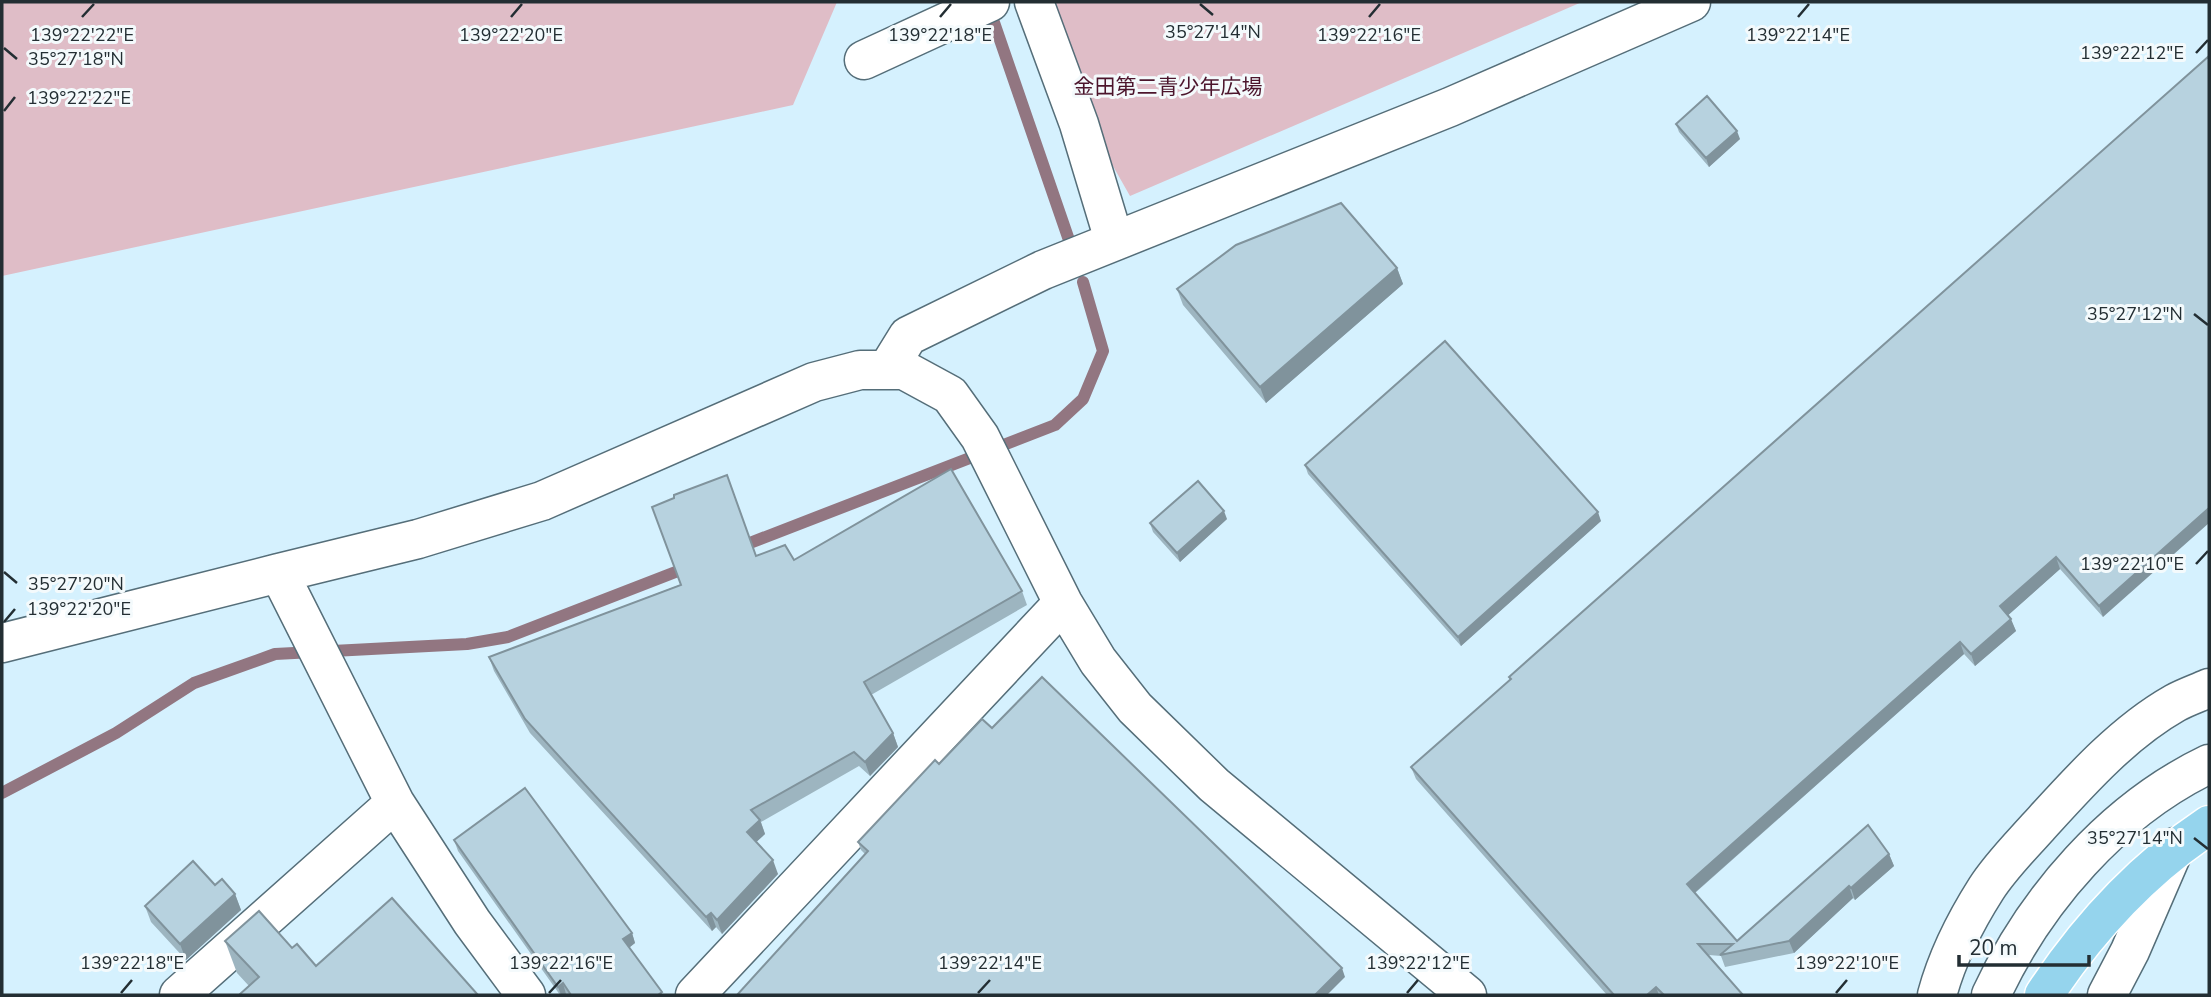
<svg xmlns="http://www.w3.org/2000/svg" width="2211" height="997" font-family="'Nunito Sans','Noto Sans JP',sans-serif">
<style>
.green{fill:#dfbdc7}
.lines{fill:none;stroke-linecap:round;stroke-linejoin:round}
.stream{stroke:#927681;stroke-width:12}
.minor-casing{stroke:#556e79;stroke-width:41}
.major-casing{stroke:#fff;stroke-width:41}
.minor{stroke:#fff;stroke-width:38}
.major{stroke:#95d4ed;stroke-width:38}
.wall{fill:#9db5c0}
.shaded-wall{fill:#80939c}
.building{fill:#b7d2df;stroke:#80939c;stroke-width:2}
.ticks{fill:none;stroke:#232e33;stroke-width:2.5}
.labels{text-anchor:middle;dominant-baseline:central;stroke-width:6;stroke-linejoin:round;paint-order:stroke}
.park-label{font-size:21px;fill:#4c152c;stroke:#f4fafc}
.ticks-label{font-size:18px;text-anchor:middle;fill:#232e33;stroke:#f4fafc;stroke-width:6;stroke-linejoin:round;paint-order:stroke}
</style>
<rect width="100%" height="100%" fill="#d5f1fe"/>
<path class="green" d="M2 2H837L793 105 2 276Z
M1040 2H1582L1130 196 1072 94Z"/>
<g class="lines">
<path class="stream" d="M988 5 1070 243
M737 548 1055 425 1083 399 1103 351 1083 282
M2 793 116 733 194 683 275 654 467 644 508 637 691 566"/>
<g class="minor-casing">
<path id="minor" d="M1034 2 1079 124 1114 240
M864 60 990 2
M887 370 908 336 1043 270 1450 107 1691 2
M2 643 279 573
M179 995 395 803
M526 995 472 922 395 803 279 573 418 539 542 501 814 382 860 370H904L950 395 980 437 1063 603 1098 661 1135 708 1214 785 1467 995
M695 995 1063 603
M1937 995C1947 958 1965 922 1986 889 2000 867 2020 847 2037 828 2078 783 2122 733 2175 703 2186 697 2198 693 2209 688
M1991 995C2035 900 2113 810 2209 764
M2107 995 2130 951 2175 847"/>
</g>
<g class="major-casing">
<path id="major" d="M2044 995C2088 928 2143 869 2209 825"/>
</g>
<use href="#minor" class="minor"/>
<use href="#major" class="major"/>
</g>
<path class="wall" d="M2209 56 2103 617 2060 569 2008 615 2016 631 1975 666 1964 654 1695 893 1737 941 1889 854 1894 866 1855 900 1853 898 1794 953 1725 967 1721 956 1709 955 1743 995H1607L1416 779 1411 767 1510 680 1509 677Z
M1676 124 1740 139 1709 167 1679 132Z
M1397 268 1403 284 1266 403 1183 305 1177 289Z
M1305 465 1601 521 1461 646 1308 474Z
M1227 519 1180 562 1153 532 1150 523Z
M756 556 1022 591 1027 605 871 695 893 733 898 747 870 776 859 766 761 822 765 834 756 842 778 874 722 934 716 927 712 931 530 733 494 671 489 657Z
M992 728 1345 977 865 854 861 850 858 842 939 764Z
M454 840 632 933 635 943 629 948 663 995H567L566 994 565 995H560L458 851Z
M215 885 235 894 241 910 186 960 151 922 145 906Z
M225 941 292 948 316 966 249 986 237 973Z"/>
<path class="shaded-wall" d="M1737 131 1740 139 1709 167 1706 158Z
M1397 268 1403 284 1266 403 1260 387Z
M2209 508V523L2103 617 2099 606Z
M1224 511 1227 519 1180 562 1177 553Z
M1598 512 1601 521 1461 646 1458 637Z
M2056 557 2060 569 2005 618 2000 606Z
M2011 619 2016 631 1975 666 1971 654Z
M1960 642 1964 654 1691 896 1687 884Z
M893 733 898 747 870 776 865 762Z
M760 820 765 834 752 846 747 832Z
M1889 854 1894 866 1855 900 1851 888Z
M773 860 778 874 722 934 717 920Z
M1849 886 1853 898 1794 953 1789 941Z
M235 894 241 910 186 960 180 944Z
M711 913 716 927 712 931 706 917Z
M632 933 635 943 626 950 623 939Z
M1342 968 1345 977 1327 995H1315Z
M563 983 566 994 565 995H561L558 987Z
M1656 987 1659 995H1647Z"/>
<path class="building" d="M2209 56V508L2099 606 2056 557 2000 606 2011 619 1971 654 1960 642 1687 884 1737 941 1868 825 1889 854 1851 888 1849 886 1789 941 1720 955 1733 944H1698L1743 995H1664L1656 987 1647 995H1614L1411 767 1511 679 1509 677Z
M1707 96 1737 131 1706 158 1676 124Z
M1341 203 1397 268 1260 387 1177 289 1236 245Z
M1445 341 1598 512 1458 637 1305 465Z
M951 469 1022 591 864 682 893 733 865 762 854 752 751 810 760 820 747 832 773 860 717 920 711 913 706 917 525 719 489 657 681 585 652 507 674 498V495L727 475 756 556 785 545 794 560Z
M1198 481 1224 511 1177 553 1150 523Z
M1042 677 1342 968 1315 995H737L868 851 858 842 935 760 939 764 982 719 992 728Z
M525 788 632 933 623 939 662 992 658 995H571L563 983 558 987 454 840Z
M193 861 215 885 222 879 235 894 180 944 145 906Z
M392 898 478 995H239L259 977 225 941 259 911 292 948 297 944 316 966Z"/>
<path class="ticks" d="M1200 4 1213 15M82 17 94 4M511 17 522 4M940 17 951 4M1369 17 1380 4M1798 17 1809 4M4 48 17 59M2196 53 2208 40M4 111 15 97M2194 314 2208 325M2196 564 2208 551M4 572 17 583M4 622 15 609M2194 838 2208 849M121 993 132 980M549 993 561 980M978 993 990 980M1407 993 1418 980M1836 993 1847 980"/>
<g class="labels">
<g class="park-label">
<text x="1168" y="87">金田第二青少年広場</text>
</g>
</g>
<g class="ticks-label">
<text x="1213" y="38">35°27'14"N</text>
<text x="82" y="41">139°22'22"E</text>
<text x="511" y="41">139°22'20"E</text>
<text x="940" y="41">139°22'18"E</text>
<text x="1369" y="41">139°22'16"E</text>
<text x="1798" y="41">139°22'14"E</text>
<text x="2132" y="59">139°22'12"E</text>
<text x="76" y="65">35°27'18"N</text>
<text x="79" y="104">139°22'22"E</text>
<text x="2135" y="320">35°27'12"N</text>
<text x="2132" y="570">139°22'10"E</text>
<text x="76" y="590">35°27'20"N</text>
<text x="79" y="615">139°22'20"E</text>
<text x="2135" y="844">35°27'14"N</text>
<text x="132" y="969">139°22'18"E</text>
<text x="561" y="969">139°22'16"E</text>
<text x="990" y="969">139°22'14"E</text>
<text x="1418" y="969">139°22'12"E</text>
<text x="1847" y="969">139°22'10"E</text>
</g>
<rect width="2211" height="997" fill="none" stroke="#232e33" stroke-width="7"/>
<path d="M1959 955v10h130v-10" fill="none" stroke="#232e33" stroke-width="3.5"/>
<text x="1969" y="955" font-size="21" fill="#232e33" stroke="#f4fafc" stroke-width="5" paint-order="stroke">20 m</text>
</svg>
